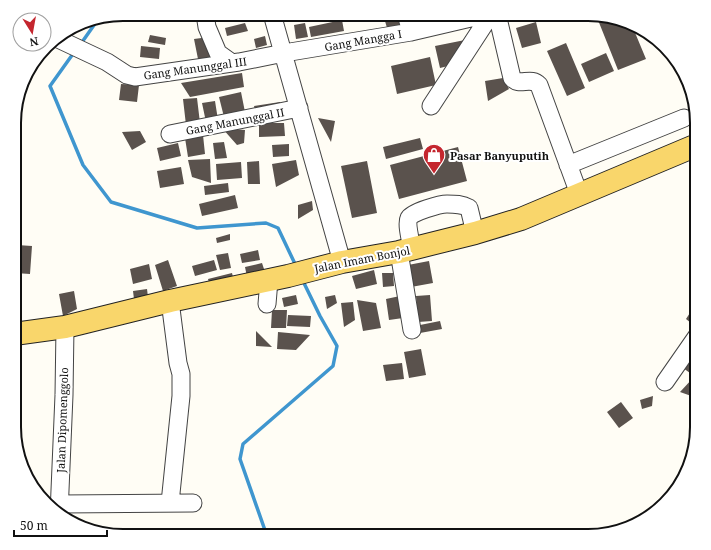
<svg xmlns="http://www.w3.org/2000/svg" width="711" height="550" font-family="'Noto Serif',serif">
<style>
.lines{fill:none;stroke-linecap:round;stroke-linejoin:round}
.stream{stroke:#3f96cf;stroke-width:3.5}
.building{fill:#5a524d}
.minor-casing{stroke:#444;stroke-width:19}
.major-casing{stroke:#222;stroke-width:24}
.minor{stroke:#fff;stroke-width:17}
.major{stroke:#f9d66b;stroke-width:22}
.labels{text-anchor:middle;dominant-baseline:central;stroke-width:4;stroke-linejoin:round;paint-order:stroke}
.street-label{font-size:11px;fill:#111;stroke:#fff}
.poi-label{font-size:11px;font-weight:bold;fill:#111;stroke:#fff;text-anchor:start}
.rim{fill:none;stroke:#111;stroke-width:2}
</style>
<rect width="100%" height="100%" fill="#fffdf5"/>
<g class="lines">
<path class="stream" d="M80 45 99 18
M75 51 50 86 83 165 111 202 197 228 266 223 278 228 296 266
M267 536 240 459 243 444 333 366 337 346 320 316 302 279"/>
</g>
<path class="building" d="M241 14H258V16L239 18Z
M309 14H319V21L310 22Z
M383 14H401V27L387 28Z
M425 14H435V21L425 22Z
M606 17 631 23 646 59 618 70 598 20Z
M342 20 344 31 311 37 309 27Z
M536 22 541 43 522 48 516 28Z
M245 23 248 31 227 36 225 28Z
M305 23 308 37 296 39 294 25Z
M150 35 166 38 165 45 148 42Z
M265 36 267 45 256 48 254 39Z
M209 37 213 55 199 64 194 39Z
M656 38 660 41 664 47 660 49Z
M465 40 448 66 440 68 435 46Z
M566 43 585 88 567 96 547 51Z
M141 46 160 48 159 59 140 57Z
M606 53 614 71 589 82 581 64Z
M430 57 436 85 397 94 391 66Z
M242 73 244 87 190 97 181 83Z
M503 78 509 89 488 101 485 81Z
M121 84 139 85 137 102 119 100Z
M241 92 245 112 224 117 219 97Z
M197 98 200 123 186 125 183 99Z
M215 101 218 120 206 122 202 103Z
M280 102 281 109 256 114 254 106Z
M318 118 335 121 331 142Z
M259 123H284L285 136 259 137Z
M222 128 245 130 244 143 237 145Z
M140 131 146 142 132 150 122 132Z
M203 135 205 154 188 157 185 138Z
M420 138 423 149 386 159 383 147Z
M224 142 227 158 215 159 213 143Z
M178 143 181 156 160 161 157 148Z
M289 144V156L273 157 272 145Z
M458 147 467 181 399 199 390 165Z
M210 159 211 183 192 177 188 160Z
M296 160 299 175 276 187 272 164Z
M259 161 260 184H248L247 162Z
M367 161 377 213 352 218 341 166Z
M241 162 242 178 217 180 216 164Z
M181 167 184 184 160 188 157 171Z
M228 183 229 192 205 195 204 186Z
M235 195 238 208 202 216 199 204Z
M312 201 313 210 298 219V205Z
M230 234V240L217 243 216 238Z
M17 245 32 246 30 274 15 273Z
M258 250 260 260 242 263 240 254Z
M228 253 231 268 220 270 216 255Z
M168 260 177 286 163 291 155 265Z
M214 260 217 270 195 276 192 266Z
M429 261 433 283 411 287 408 265Z
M262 263 265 272 247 277 245 267Z
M149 264 152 279 133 284 130 269Z
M374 270 377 284 356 289 352 276Z
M232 273 234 281 210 286 208 279Z
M382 273H393L394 286 383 287Z
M147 289 148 297 134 299 133 291Z
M74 291 77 309 63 316 59 294Z
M296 295 298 304 284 307 282 298Z
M335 295 337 303 327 309 325 297Z
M430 295 432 321 418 322 416 296Z
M400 296 403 318 389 320 386 299Z
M357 300 376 303 381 328 363 331Z
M353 302 355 320 344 327 341 303Z
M697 302V314L691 323 686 319Z
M272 310H287L286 328H271Z
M288 315 311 316 310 327 287 326Z
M440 321 442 329 420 333 415 326Z
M256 331 272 347 256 346Z
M278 332 310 335 296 350 277 349Z
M697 348V378L683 368Z
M421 349 426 375 409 378 404 352Z
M402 363 404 379 386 381 383 365Z
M693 378 697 381V398L680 392Z
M653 396 652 406 642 409 640 400Z
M621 402 633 418 619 428 607 412Z"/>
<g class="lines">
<g class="minor-casing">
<path id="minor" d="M205 14 207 27 218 53 232 63
M272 14 342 262
M406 14 411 32
M497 14 512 78C519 87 531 76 539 85L579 194
M56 38 107 62 127 75 135 77 239 62 284 53 411 32 488 14
M431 106 491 14
M170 134 299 108
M568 165 684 118
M412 249C411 242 406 224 409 218 412 212 440 204 447 204 455 204 462 204 469 208L475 233
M399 252 412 330
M267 304 269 280
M665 382 697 336
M170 503 181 396V374L178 363 170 301
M60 504 193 503
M59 514 64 395 65 327"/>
</g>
<g class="major-casing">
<path id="major" d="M14 334 65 327 170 301 288 276 342 262 399 252 475 233 521 219 697 145"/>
</g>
<use href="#minor" class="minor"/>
<use href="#major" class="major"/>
</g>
<defs>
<g id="shop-pin" transform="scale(1.15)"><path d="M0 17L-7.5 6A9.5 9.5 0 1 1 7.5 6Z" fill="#c4262e" stroke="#fff"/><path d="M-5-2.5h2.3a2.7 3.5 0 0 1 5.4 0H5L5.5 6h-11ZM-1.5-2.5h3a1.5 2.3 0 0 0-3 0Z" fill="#fff"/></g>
</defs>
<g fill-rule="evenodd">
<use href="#shop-pin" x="434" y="155"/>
</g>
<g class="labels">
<g class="street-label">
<text transform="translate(363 40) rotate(-10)">Gang Mangga I</text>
<text transform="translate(195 68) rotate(-8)">Gang Manunggal III</text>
<text transform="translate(235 121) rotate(-11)">Gang Manunggal II</text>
<text transform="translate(362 259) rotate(-11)">Jalan Imam Bonjol</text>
<text transform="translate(62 420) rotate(-88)">Jalan Dipomenggolo</text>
</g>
<g class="poi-label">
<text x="450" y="155">Pasar Banyuputih</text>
</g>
</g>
<path d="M0 0H711V550H0ZM123 21H588A102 102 0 0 1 690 123V427A102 102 0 0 1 588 529H123A102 102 0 0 1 21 427V123A102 102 0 0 1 123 21Z" fill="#fff" fill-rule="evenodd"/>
<path class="rim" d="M123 21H588A102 102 0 0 1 690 123V427A102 102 0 0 1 588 529H123A102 102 0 0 1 21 427V123A102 102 0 0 1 123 21Z"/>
<g transform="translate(32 32) rotate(169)"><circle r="19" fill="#ffffff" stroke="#a0a0a0"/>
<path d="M0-3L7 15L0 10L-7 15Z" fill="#c4262e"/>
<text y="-6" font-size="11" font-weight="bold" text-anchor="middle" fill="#111111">N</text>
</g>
<path d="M14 530v6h93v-6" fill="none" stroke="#111111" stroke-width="2"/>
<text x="20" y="530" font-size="12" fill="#111111" stroke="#ffffff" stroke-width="3" paint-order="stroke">50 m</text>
</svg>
